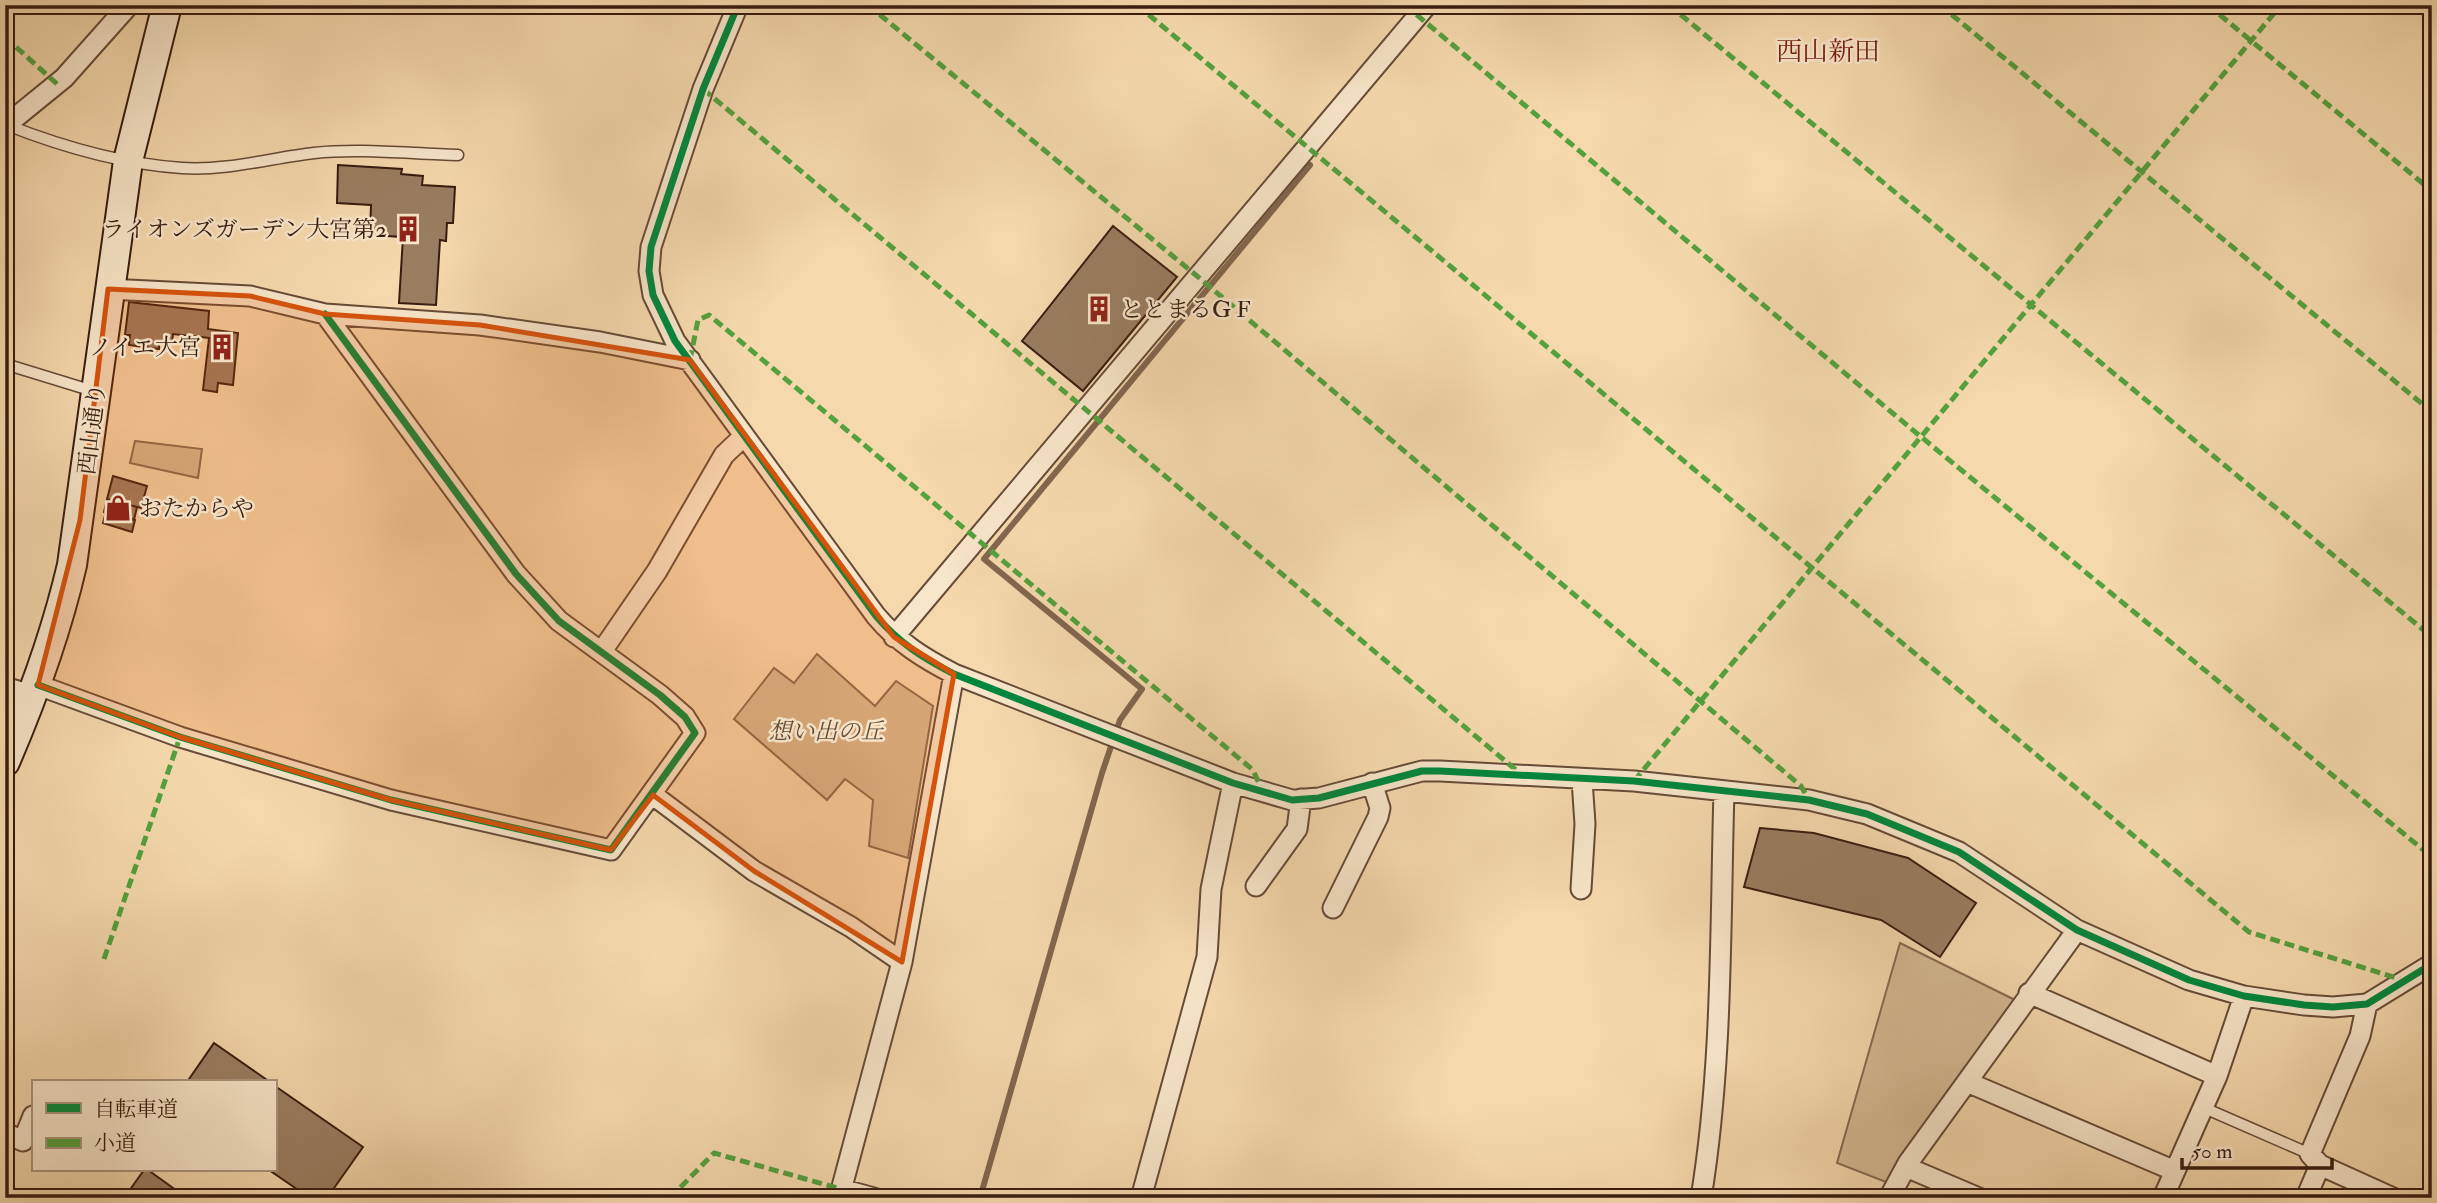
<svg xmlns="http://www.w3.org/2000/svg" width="2437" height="1203" font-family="'IM FELL Double Pica','Noto Serif JP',serif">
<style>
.green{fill:#d5b992;stroke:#866a51;stroke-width:2}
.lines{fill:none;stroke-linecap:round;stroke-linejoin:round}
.stream{stroke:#82674e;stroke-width:6}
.building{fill:#9a7e62;stroke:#371c10;stroke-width:2}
.lane-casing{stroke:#664b37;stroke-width:13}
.street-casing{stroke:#664b37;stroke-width:23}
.secondary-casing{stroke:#371c10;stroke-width:32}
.lane{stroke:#f8e6ca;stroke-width:10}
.street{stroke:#f8e6ca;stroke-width:19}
.secondary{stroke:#f8e6ca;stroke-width:28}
.quiet{stroke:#53a13f;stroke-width:5;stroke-dasharray:10 5;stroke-linecap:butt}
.cycleway-casing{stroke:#f8e6ca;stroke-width:11}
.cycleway{stroke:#00873e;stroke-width:7}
.marked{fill:#d6530c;fill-opacity:0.2;stroke:#d6530c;stroke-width:5;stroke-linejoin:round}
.labels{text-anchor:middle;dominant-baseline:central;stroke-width:5;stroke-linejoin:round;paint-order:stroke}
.poi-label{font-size:23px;fill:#371c10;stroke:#f8e6ca;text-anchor:end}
.street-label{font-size:23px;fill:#371c10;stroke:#f8e6ca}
.park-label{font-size:23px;font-style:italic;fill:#664b37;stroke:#f8e6ca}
.quarter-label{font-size:26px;fill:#7a1f14;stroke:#f8e6ca}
</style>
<rect width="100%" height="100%" fill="#f5d9ad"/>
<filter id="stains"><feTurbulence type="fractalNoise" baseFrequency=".00286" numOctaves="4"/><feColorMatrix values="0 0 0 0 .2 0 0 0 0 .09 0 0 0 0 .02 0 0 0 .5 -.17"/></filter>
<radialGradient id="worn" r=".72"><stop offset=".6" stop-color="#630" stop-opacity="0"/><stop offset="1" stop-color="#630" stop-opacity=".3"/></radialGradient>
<path class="green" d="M135 441 202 449 198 478 130 463Z
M817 654 875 706 896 681 933 706 908 858 869 846 873 800 845 779 827 800 734 719 774 668 794 683Z
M1900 943 2015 1000 1886 1182 1837 1163Z"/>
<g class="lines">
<path class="stream" d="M980 1198 1102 773 1120 720 1142 689 984 559 1310 165"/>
</g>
<path class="building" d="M338 165 402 169 401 174 423 176 422 185 455 187 453 223H447L446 241 440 240 436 305 399 303 403 237 370 235 371 205 337 203Z
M1113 226 1177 277 1083 391 1022 341Z
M129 302 209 311 208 329 238 333 233 385 218 383 217 392 203 390 209 338 173 334 172 344 159 343V349L129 345 130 335H125Z
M113 476 147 486 141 508 107 499Z
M107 499 137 507 134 520 104 512Z
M106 512 135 520 132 532 103 523Z
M1760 828 1814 833 1908 858 1976 903 1940 957 1881 920 1744 887Z
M214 1043 270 1082H187Z
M275 1086 363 1147 327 1198H310L269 1170H275Z
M144 1170H148L187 1198H124Z"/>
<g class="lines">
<g class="lane-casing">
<path id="lane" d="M7 125C63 147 121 164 182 168 226 171 271 158 314 153 361 148 411 154 458 155
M5 364 93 391
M2202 1107 2310 1154"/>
</g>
<g class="street-casing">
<path id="street" d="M738 5 703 89 651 247 649 271 653 295 675 341 876 616C899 643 923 658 954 674L1233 783 1292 800 1319 798 1422 771H1440L1634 781 1809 800 1867 814 1959 852 2077 930 2189 980 2244 996 2304 1005 2333 1007 2367 1004 2432 964
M5 126 64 78 129 5
M108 289 250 296 325 314 480 325 600 342 690 360
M894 637 1427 5
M602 651 657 571 724 455 743 437
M38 685 180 737 391 800 611 850 695 733 685 717 660 695 559 621 516 574 325 314
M5 687 34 696
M653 795 754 871 851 927 902 962
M1256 886 1297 829 1301 799
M1581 889 1585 824 1582 780
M1333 908 1378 817 1380 808 1372 783
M2029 993 2217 1076
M2367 1004 2360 1036 2310 1154 2320 1165 2393 1198
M1967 1082 2175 1171
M5 1133 23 1141 33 1116
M1906 1167 1979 1198
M841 1189 874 1198
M839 1198 902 962 954 674
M1141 1198 1207 957 1211 889 1233 783
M1701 1198C1723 1064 1720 926 1724 791
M1889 1198 1908 1163 2077 930
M2163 1198 2217 1076 2244 996
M2306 1198 2320 1165"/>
</g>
<g class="secondary-casing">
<path id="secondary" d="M5 762C33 697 56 634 72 565L128 161 167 5"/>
</g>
<use href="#lane" class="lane"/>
<use href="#street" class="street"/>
<use href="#secondary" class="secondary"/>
<path class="quiet" d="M868 5 1197 276 1801 786 1809 800
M1137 5 2249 932 2403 980
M1405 5 1920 436 2432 857
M1669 5 2432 637
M1940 5 2432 412
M2208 5 2432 191
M5 37 57 84
M703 89 1522 775
M690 360 698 320 709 315 1253 770 1263 792
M1634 781 2281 5
M104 959 180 737
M670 1198 714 1153 841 1189"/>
<g class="cycleway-casing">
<path id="cycleway" d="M738 5 703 89 651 247 649 271 653 295 675 341 876 616C899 643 923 658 954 674L1233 783 1292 800 1319 798 1422 771H1440L1634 781 1809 800 1867 814 1959 852 2077 930 2189 980 2244 996 2304 1005 2333 1007 2367 1004 2432 964
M38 685 180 737 391 800 611 850 695 733 685 717 660 695 559 621 516 574 325 314"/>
</g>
<use href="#cycleway" class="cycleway"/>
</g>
<path class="marked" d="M108 289 250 296 325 314 480 325 690 360 894 637 954 674 902 962 754 871 653 795 611 850 391 800 180 737 38 685 80 520Z"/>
<defs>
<g id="building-bare" transform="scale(2.1)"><path d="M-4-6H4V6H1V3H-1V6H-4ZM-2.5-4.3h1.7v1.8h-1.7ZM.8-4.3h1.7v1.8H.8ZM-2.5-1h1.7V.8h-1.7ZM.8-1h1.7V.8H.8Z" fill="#8f2418" stroke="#f8e6ca" stroke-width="2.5" paint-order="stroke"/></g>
<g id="shop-bare" transform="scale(2.1)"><path d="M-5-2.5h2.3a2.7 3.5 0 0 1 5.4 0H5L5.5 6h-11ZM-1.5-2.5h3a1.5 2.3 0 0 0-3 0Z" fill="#8f2418" stroke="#f8e6ca" stroke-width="2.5" paint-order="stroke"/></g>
</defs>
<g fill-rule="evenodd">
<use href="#building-bare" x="408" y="229"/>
<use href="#building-bare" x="1099" y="309"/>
<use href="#building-bare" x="222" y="347"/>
<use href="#shop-bare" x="118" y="508"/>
</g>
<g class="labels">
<g class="poi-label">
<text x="387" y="229">ライオンズガーデン大宮第2</text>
<text x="1120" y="309" text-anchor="start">ととまるG F</text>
<text x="201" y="347">ノイエ大宮</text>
<text x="139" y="508" text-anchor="start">おたからや</text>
</g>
<g class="street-label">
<text transform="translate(92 429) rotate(-83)">西山通り</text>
</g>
<g class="park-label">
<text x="826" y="731">想い出の丘</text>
</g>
<g class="quarter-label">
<text x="1828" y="52">西山新田</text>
</g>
</g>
<rect width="2437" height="1203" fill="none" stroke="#f5d9ad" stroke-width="28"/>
<rect x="7" y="7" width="2423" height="1189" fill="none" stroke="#371c10" stroke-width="3.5"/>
<rect x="14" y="14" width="2409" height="1175" fill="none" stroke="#371c10" stroke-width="2"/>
<rect x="32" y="1080" width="245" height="91" fill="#f8e6ca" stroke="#ab9580" stroke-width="2"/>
<rect x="46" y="1103" width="35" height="10" fill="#00873e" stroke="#ab9580" stroke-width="2"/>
<text x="94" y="1116" font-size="21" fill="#371c10">自転車道</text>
<rect x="46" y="1138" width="35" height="10" fill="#53a13f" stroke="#ab9580" stroke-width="2"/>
<text x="94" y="1150" font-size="21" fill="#371c10">小道</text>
<path d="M2182 1158v10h150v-10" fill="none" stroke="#371c10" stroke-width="3.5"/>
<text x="2192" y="1158" font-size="21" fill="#371c10" stroke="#f8e6ca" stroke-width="5" paint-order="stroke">50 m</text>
<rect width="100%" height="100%" filter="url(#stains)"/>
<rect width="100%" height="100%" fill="url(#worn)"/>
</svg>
